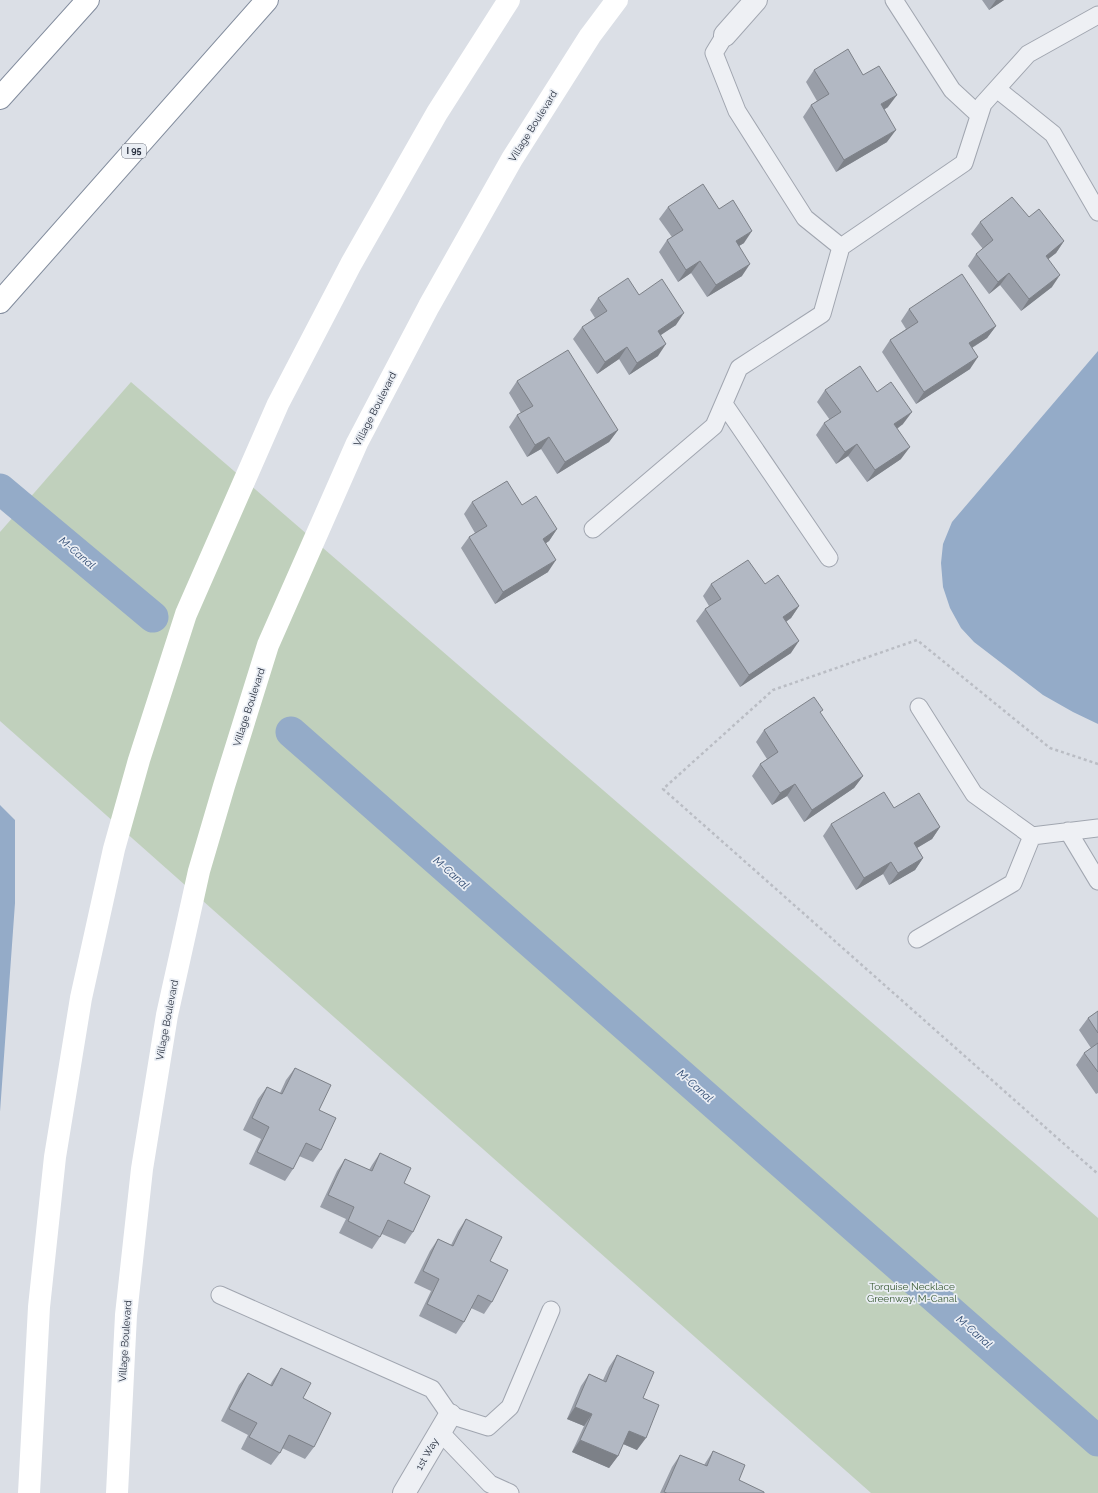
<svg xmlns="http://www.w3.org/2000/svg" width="1098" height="1493" font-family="Raleway,sans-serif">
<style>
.green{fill:#c0d0bc}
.water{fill:#94abc8}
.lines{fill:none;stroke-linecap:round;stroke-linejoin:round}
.canal{stroke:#94abc8;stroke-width:31}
.lane-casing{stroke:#a1a6b0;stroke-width:19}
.street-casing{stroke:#a1a6b0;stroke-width:24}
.highway-casing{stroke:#828c9d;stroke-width:24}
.path{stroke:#babdc4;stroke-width:2.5;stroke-dasharray:3 3;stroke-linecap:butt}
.lane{stroke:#eef0f4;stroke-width:17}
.street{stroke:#eef0f4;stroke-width:22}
.secondary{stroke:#fff;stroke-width:22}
.highway{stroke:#fff;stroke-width:22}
.wall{fill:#999ea8}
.shaded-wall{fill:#7d8188}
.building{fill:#b2b8c3;stroke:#7d8188}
.labels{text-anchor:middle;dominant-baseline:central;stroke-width:3.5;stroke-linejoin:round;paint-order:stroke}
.shield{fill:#eaeef4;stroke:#606773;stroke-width:1}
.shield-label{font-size:9px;font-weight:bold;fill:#252d3c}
.street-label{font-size:10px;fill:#252d3c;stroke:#eaeef4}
.park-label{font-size:10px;fill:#385932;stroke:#eaeef4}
.water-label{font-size:11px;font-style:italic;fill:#2e4971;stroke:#eaeef4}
</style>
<rect width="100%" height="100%" fill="#dbdfe6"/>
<path class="green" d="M131 382 1098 1218V1493H871L0 721V532Z"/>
<path class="water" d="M1098 351V724L1073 712 1043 695 974 642 961 628 950 608 943 587 941 563 943 544 952 522Z
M0 805 15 820V903L0 1112Z"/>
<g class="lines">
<path class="canal" d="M0 489 153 617
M291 732 1098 1441"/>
<g class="lane-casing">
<path id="lane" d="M894 0 952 90 979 115
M725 35 714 53 737 111 805 218 841 247
M997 89 1053 134 1098 212
M724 404 829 558
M593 529 714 426 739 368 822 314 841 247 964 163 983 104 1028 54 1098 15
M919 707 974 794 1032 836 1098 828
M1068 831 1098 881
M917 939 1013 883 1032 836
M220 1295 432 1389 450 1415 488 1427 510 1407 551 1310
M440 1432 490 1484 510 1493"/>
</g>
<g class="street-casing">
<path id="street" d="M725 35 756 0
M404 1493 450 1415"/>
</g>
<g class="highway-casing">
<path id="highway" d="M0 98 88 0
M0 302 267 0"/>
</g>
<path class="path" d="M1098 764 1050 748 917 640 773 690 663 789 1098 1174"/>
<use href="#lane" class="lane"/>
<use href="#street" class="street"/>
<path class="secondary" d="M29 1493 39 1307 55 1157 81 998 114 849 139 760 186 614 278 404 351 264 437 113 509 0
M117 1493 126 1315 142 1169 167 1015 199 871 224 786 268 645 357 443 429 306 512 159 590 36 617 0"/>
<use href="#highway" class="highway"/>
</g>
<path class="wall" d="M982 0H1004L989 10Z
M814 70 888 107 884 110 887 142 836 172 803 117 811 105 817 101 806 82Z
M668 207 719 209 744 243 739 246 742 276 707 297 691 273 678 282 659 252 667 240 672 237 659 219Z
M1029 217 1064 241 1056 253 1048 259 1052 287 1021 311 1000 285 989 294 968 266 976 254 983 249 971 234 980 222Z
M639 295 676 325 660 335 658 356 629 375 619 359 597 374 573 339 582 327 595 318 590 310 598 298Z
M909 309 996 326 987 338 972 348 970 369 916 404 882 352 890 340 906 329 901 321Z
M517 381 618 430 609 442 557 474 541 449 527 457 509 427 517 415 521 413 509 393Z
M825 390 877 392 903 424 897 429 901 459 867 482 848 456 836 464 816 435 824 423 830 420 817 402Z
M472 502 522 505 557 529 549 541 546 543 548 572 495 604 461 548 469 537 475 533 464 514Z
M711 584H765L799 606 791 618 786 622 791 653 740 687 696 621 705 609 709 606 703 596Z
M820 714 863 776 854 788 804 822 787 796 772 805 752 776 760 764 767 759 756 742 764 730Z
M894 808 940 827 932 839 917 848 923 858 915 870 889 885 883 874 856 890 823 836 831 824Z
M1098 1011V1093L1096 1094 1076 1065 1084 1053 1091 1048 1079 1030 1088 1018Z
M295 1068 319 1110 321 1150 313 1162 299 1156 293 1169 285 1181 249 1164 261 1139 243 1130 258 1099 267 1087 280 1093 286 1080Z
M380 1153 404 1183 413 1232 405 1244 382 1234 372 1249 339 1233 346 1219 320 1207 337 1171 345 1159 369 1170 372 1165Z
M466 1219 490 1261 492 1302 484 1314 471 1308 464 1322 456 1334 419 1316 431 1291 414 1283 430 1251 438 1239 451 1245 458 1231Z
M617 1355 643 1398 637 1450 623 1444 618 1456 609 1468 572 1452 584 1426 567 1419 581 1386 589 1374 603 1380 609 1367Z
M281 1368 303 1398 314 1447 305 1459 282 1448 280 1453 271 1465 241 1449 248 1435 221 1421 239 1385 248 1373 270 1385 273 1380Z
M713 1451 739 1480 764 1493H660L672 1467 680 1455 704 1465Z"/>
<path class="shaded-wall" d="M996 0H1004L989 10Z
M897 95 888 107 872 116 881 104Z
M896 130 887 142 836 172 844 160Z
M752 231 744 243 727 253 736 241Z
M1064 241 1056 253 1037 268 1046 256Z
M700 261 691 273 678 282 686 270Z
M750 264 742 276 707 297 716 285Z
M1009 273 1000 285 989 294 998 282Z
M1060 275 1052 287 1021 311 1029 299Z
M684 313 676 325 649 343 658 331Z
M996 326 987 338 960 355 969 343Z
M666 344 658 356 629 375 637 363Z
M627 347 619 359 597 374 605 362Z
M978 357 970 369 916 404 924 392Z
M912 412 903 424 886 436 894 424Z
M618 430 609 442 557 474 565 462Z
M549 437 541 449 527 457 535 445Z
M857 444 848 456 836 464 845 452Z
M910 447 901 459 867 482 875 470Z
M557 529 549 541 534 551 543 539Z
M556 560 548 572 495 604 503 592Z
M799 606 791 618 775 629 783 617Z
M799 641 791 653 740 687 749 675Z
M863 776 854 788 804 822 812 810Z
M795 784 787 796 772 805 780 793Z
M940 827 932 839 905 855 914 843Z
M923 858 915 870 889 885 898 873Z
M891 862 883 874 856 890 864 878Z
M575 1407 592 1414 584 1426 567 1419Z
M629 1431 646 1438 637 1450 621 1443Z
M580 1440 618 1456 609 1468 572 1452Z"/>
<path class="building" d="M848 49 863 75 879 66 897 95 881 104 896 130 844 160 811 105 829 94 814 70Z
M703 184 719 209 733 200 752 231 736 241 750 264 716 285 700 261 686 270 667 240 683 230 668 207Z
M1012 197 1029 217 1039 209 1064 241 1046 256 1060 275 1029 299 1009 273 998 282 976 254 993 240 980 222Z
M962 274 996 326 969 343 978 357 924 392 890 340 918 322 909 309Z
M628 278 639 295 662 279 684 313 658 331 666 344 637 363 627 347 605 362 582 327 607 311 598 298Z
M568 350 618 430 565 462 549 437 535 445 517 415 533 406 517 381Z
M860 366 877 392 891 382 912 412 894 424 910 447 875 470 857 444 845 452 824 423 841 412 825 390Z
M507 481 522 505 536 496 557 529 543 539 556 560 503 592 469 537 487 526 472 502Z
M748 560 765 584 778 575 799 606 783 617 799 641 749 675 705 609 721 599 711 584Z
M814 697 823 710 820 712 863 776 812 810 795 784 780 793 760 764 778 752 764 730Z
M884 792 894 808 919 793 940 827 914 843 923 858 898 873 891 862 864 878 831 824Z
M1098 1011V1033L1088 1018Z
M1098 1043V1072L1084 1053Z
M295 1068 331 1085 319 1110 336 1118 321 1150 306 1143 293 1169 257 1152 269 1127 252 1118 267 1087 282 1094Z
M380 1153 411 1168 404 1183 430 1196 413 1232 388 1220 380 1237 348 1221 354 1207 328 1195 345 1159 372 1171Z
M466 1219 502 1237 490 1261 508 1270 492 1302 478 1295 464 1322 427 1304 439 1279 423 1271 438 1239 453 1246Z
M617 1355 654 1372 643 1398 659 1405 646 1438 629 1431 618 1456 580 1440 592 1414 575 1407 589 1374 606 1382Z
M281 1368 311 1383 303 1398 331 1413 314 1447 289 1435 280 1453 249 1437 257 1423 229 1409 248 1373 272 1386Z
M713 1451 745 1465 739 1480 764 1492V1493H667L664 1492 680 1455 707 1466Z"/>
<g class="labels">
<rect class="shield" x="122" y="144" width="24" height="14" rx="3"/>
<g class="shield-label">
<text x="134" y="151">I 95</text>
</g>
<g class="street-label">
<text transform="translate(533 126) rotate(-58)">Village Boulevard</text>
<text transform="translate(375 409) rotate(-63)">Village Boulevard</text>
<text transform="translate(249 707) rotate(-72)">Village Boulevard</text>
<text transform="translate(167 1020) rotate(-79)">Village Boulevard</text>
<text transform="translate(125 1341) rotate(-86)">Village Boulevard</text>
<text transform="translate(427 1454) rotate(-60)">1st Way</text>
</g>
<g class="park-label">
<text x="912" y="1286">Torquise Necklace<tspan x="912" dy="12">Greenway, M-Canal</tspan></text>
</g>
<g class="water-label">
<text transform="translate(77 553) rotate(40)">M-Canal</text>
<text transform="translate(451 873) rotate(41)">M-Canal</text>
<text transform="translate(695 1086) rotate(41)">M-Canal</text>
<text transform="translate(974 1332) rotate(41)">M-Canal</text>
</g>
</g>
</svg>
